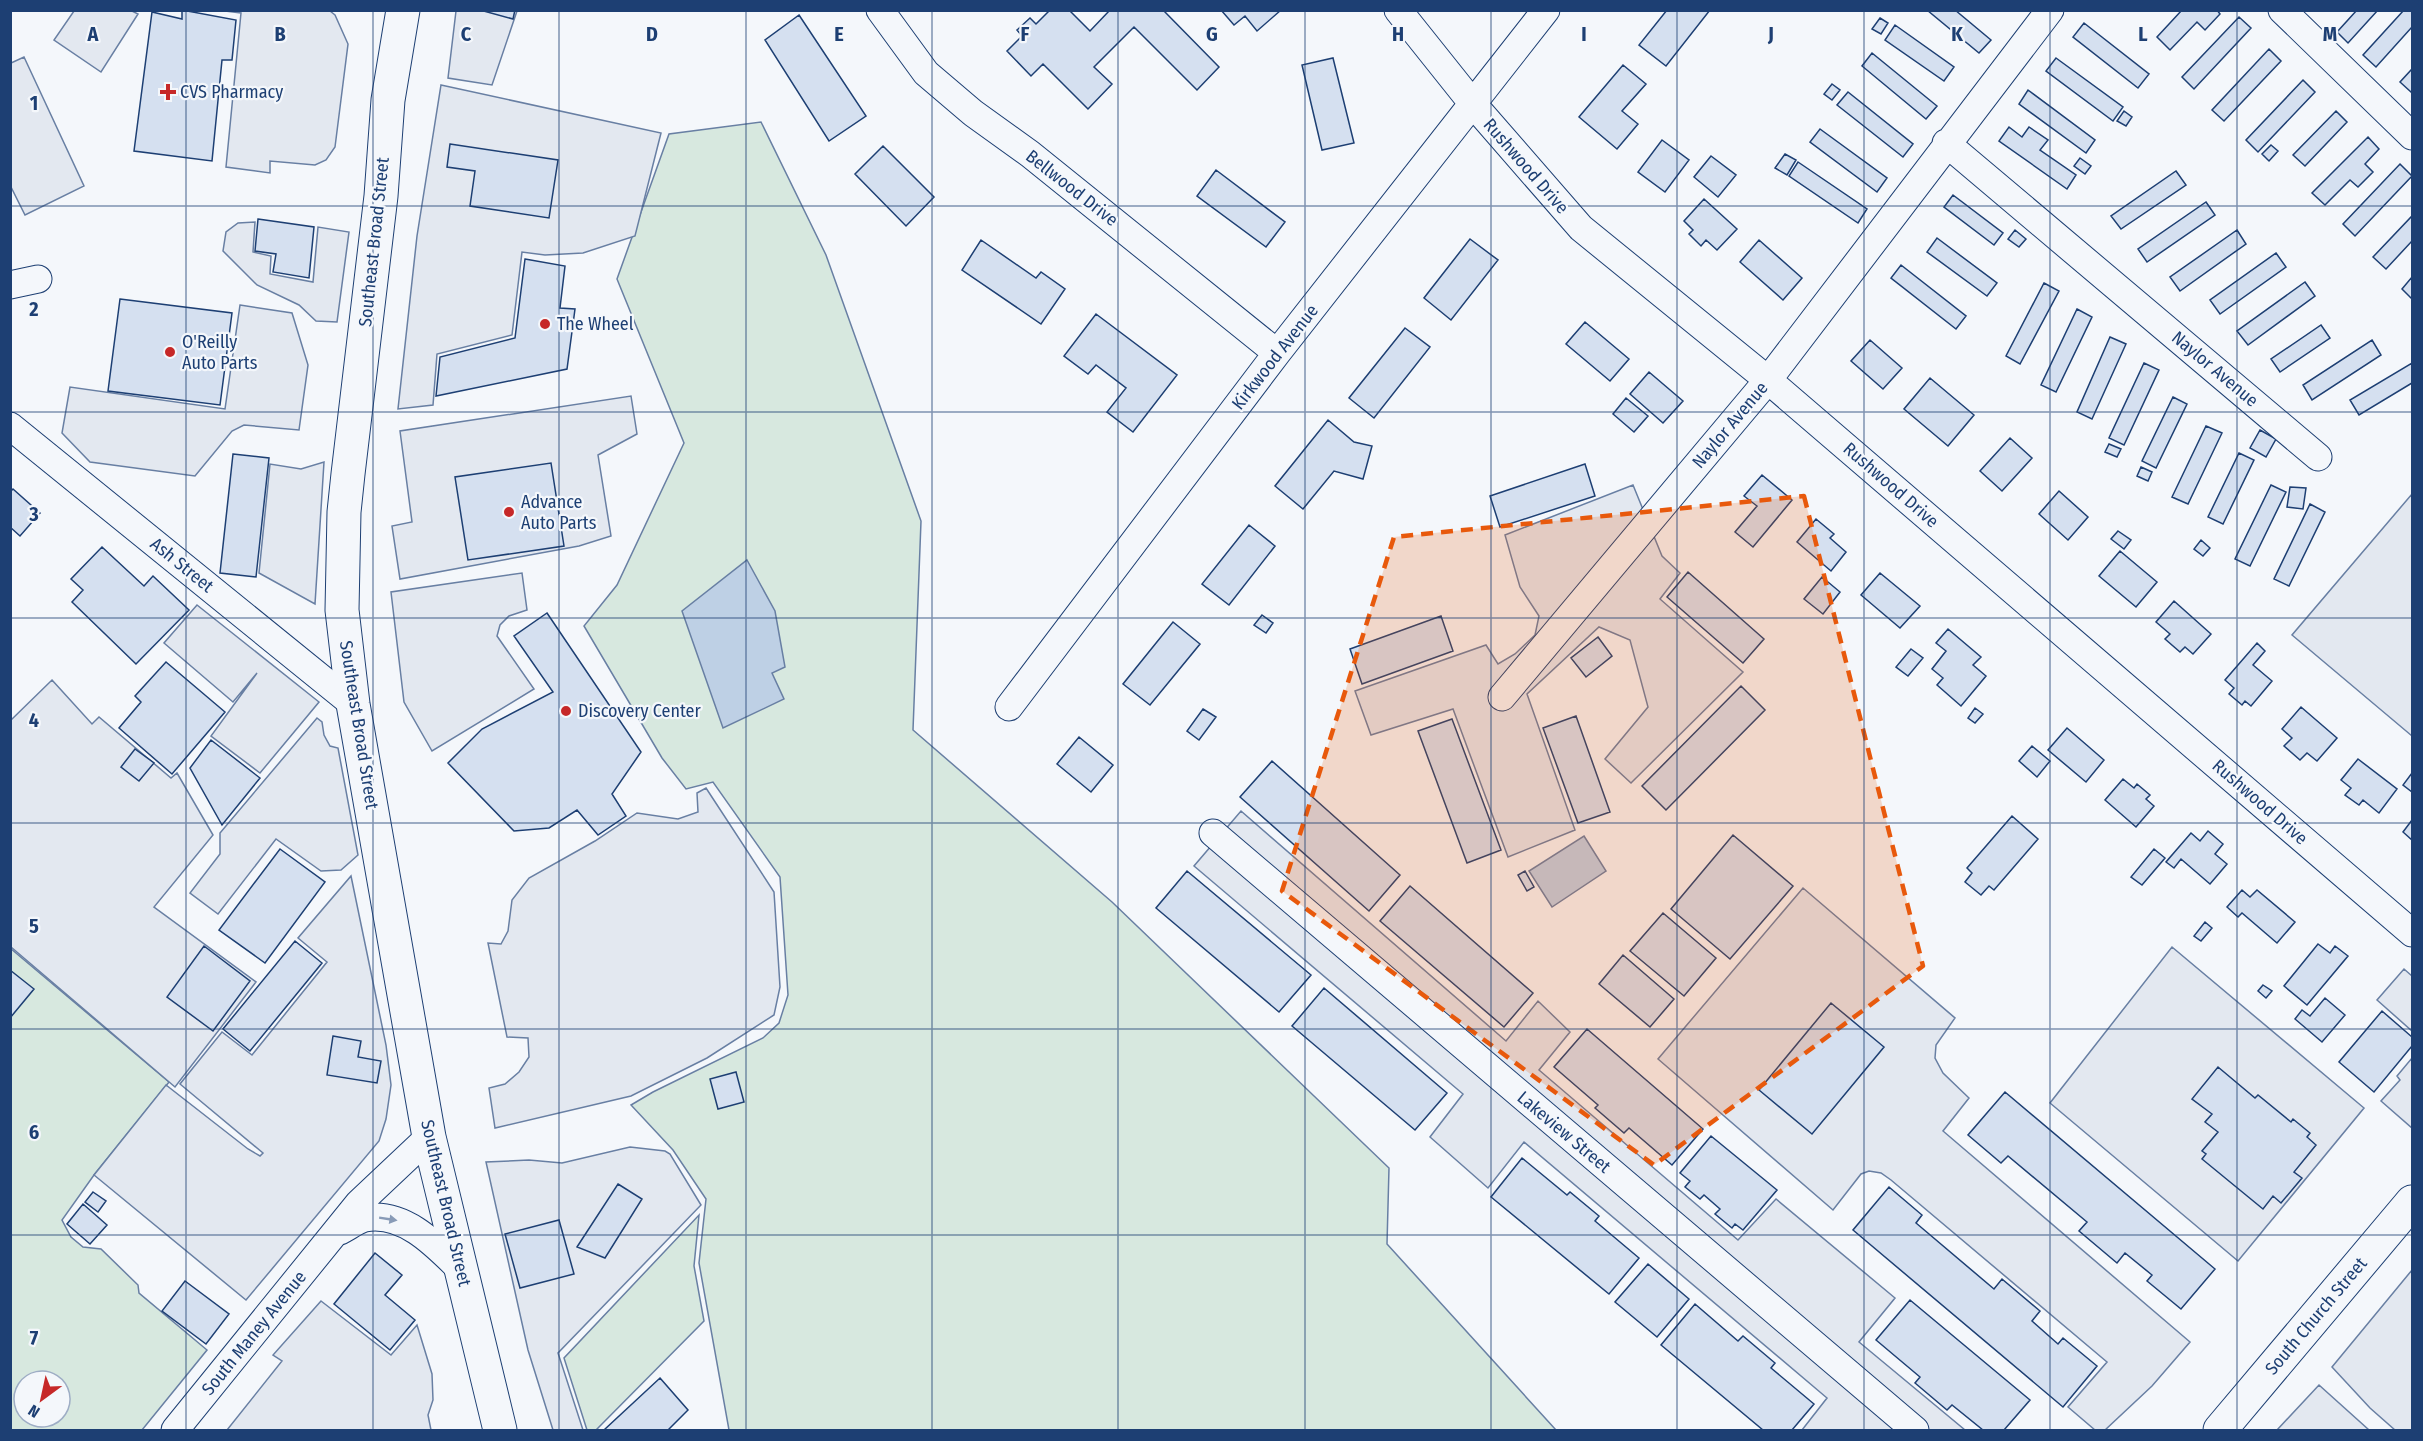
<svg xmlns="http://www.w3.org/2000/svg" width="2423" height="1441" font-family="'Fira Sans Condensed',sans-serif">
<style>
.green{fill:#d7e8df;stroke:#687fa3;stroke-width:1.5;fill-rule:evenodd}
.parking{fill:#e3e8f0;stroke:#687fa3;stroke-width:1.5}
.water{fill:#bed0e5;stroke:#687fa3;stroke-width:1.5}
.building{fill:#d5e0f0;stroke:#1d3f73;stroke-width:1.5}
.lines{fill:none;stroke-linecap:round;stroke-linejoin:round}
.minor-casing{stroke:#1d3f73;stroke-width:29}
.major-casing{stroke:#1d3f73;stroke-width:35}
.minor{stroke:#f4f7fb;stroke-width:27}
.major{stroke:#f4f7fb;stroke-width:33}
.oneway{fill:#889bb7}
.marked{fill:#e8590c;fill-opacity:0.2;stroke:#e8590c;stroke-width:4.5;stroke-dasharray:12 8;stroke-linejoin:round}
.grid{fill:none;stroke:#1d3f73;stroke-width:1.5;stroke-opacity:0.55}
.poi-dot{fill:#c62828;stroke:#f4f7fb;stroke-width:2}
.labels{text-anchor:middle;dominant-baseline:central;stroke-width:4.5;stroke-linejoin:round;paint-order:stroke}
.poi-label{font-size:18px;fill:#1d3f73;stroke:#f4f7fb;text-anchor:start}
.street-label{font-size:18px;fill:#1d3f73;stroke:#f4f7fb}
.grid-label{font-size:20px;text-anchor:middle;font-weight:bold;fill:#1d3f73;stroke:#f4f7fb;stroke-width:4.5;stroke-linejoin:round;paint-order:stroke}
</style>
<rect width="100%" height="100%" fill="#f4f7fb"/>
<path class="green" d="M761 122 826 255 921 521 913 730 1112 902 1389 1168 1387 1244 1556 1430H729L699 1263 706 1199 673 1150 631 1105 653 1092 763 1038 779 1023 788 995 780 877 713 782 686 789 662 758 584 626 617 585 684 443 617 279 669 134Z
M10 948 169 1082 94 1175 62 1220 71 1237 83 1247 101 1249 138 1285 139 1293 207 1350 142 1430H11ZM24 1381H60V1417H24Z
M699 1215 694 1266 704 1321 596 1430H587L564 1358Z"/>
<path class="parking" d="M74 11H132L138 14 101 72 54 40Z
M330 11 335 15 348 44 335 147 326 160 315 165 270 161V173L226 167 241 13 225 11Z
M456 11H517L492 85 448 78Z
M24 57 84 186 25 215 10 185 11 63Z
M441 85 661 133 635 236 583 253 545 255 522 252 512 335 437 354 433 405 398 409 417 236Z
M255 222 253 252 271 256 270 274 313 282 318 227 349 232 337 322 316 321 299 305 257 285 223 251 226 232 238 223Z
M240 305 292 313 308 365 299 430 244 425 232 431 195 476 90 462 62 433 70 387 225 409Z
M631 396 637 434 598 455 611 536 579 546 400 579 392 526 412 522 400 431Z
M324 462 315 604 259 573 270 464 301 469Z
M1633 485 1662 556 1680 573 1660 599 1743 672 1631 783 1605 759 1648 707 1630 640 1599 627 1527 694 1575 830 1508 857 1453 709 1371 735 1355 691 1486 645 1498 664 1515 654 1535 635 1539 616 1520 587 1505 535Z
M2412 494V736L2292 635Z
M522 573 527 610 509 616 500 625 497 636 534 689 432 751 404 702 391 592Z
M197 605 319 702 260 773 211 736 257 673 233 702 164 643Z
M52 680 92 724 99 717 171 778 177 773 213 835 154 907 256 982 175 1087 11 947V720Z
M317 718 322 722 324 735 330 746 338 748 358 855 341 870 321 871 276 839 218 914 190 893 220 854V833Z
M706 788 774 892 780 987 774 1015 707 1058 631 1096 495 1128 489 1088 505 1084 519 1072 529 1057 528 1038 507 1037 488 943 501 944 508 931 512 900 529 878 595 841 637 813 678 819 698 812 697 793Z
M1241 811 1506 1041 1538 1001 1570 1032 1539 1070 1738 1240 1776 1199 1895 1298 1859 1342 1965 1430H1802L1827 1398 1524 1142 1488 1188 1430 1137 1463 1094 1194 866Z
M351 876 386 1045 391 1085 386 1119 379 1141 246 1300 94 1175 166 1085 248 1149 260 1156 263 1153 180 1084 222 1032 252 1055 327 962 298 938Z
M1803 888 1955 1018 1936 1045 1935 1058 1943 1073 1969 1098 1943 1131 2190 1342 2152 1386 2105 1430H2095L2068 1407 2107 1362 1891 1180 1881 1173 1869 1171 1861 1174 1833 1210 1658 1059Z
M2172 947 2364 1108 2238 1261 2050 1103Z
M2404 969 2412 976V1031L2377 1000Z
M2412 1058V1128L2381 1101 2400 1080 2397 1076Z
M630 1147 665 1151 670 1154 701 1205 558 1353 583 1430H553L528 1350 486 1162 529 1160 562 1163Z
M2412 1270V1430H2395L2370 1408 2332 1367Z
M321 1301 391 1355 417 1325 432 1374 433 1400 428 1415 431 1430H227L282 1361 273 1355Z
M2319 1385 2369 1430H2277Z"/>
<path class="water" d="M747 560 775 611 785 667 772 673 784 699 723 728 682 611Z
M1584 836 1606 871 1552 907 1529 871Z"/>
<path class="building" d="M182 10 236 20 232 60H222L212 161 134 151 152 12 182 19Z
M480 10H515L513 19Z
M1050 10H1069L1090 31 1110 10H1163L1219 67 1197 90 1134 27 1094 67 1112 84 1088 109 1043 64 1031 76 1007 51 1022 36 1017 30 1030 18 1036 24Z
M1221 10H1281L1257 31 1245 16 1234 25Z
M1667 10H1710L1666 66 1639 45Z
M1927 10H1955L1991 40 1979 53Z
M2182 10H2217L2220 14 2205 30 2197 22 2170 50 2157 37Z
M2357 10H2378L2348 43 2337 32Z
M2404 10H2412V27L2376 67 2363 55Z
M799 15 866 116 829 141 765 40Z
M2239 17 2251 28 2194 89 2182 77Z
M1880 18 1888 23 1881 34 1872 29Z
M2084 23 2149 74 2138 88 2073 37Z
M1895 25 1954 67 1944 81 1885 40Z
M2269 49 2281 61 2224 121 2212 110Z
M1872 53 1937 106 1926 119 1862 66Z
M1333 58 1354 143 1322 150 1302 65Z
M2056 58 2123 107 2113 121 2046 71Z
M1623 65 1646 84 1622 111 1638 124 1617 149 1579 117Z
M2412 69V91L2411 92 2400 82Z
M2303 80 2315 92 2258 152 2246 140Z
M1832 84 1840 90 1832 100 1824 94Z
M2028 90 2095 140 2086 153 2019 104Z
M1848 92 1913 144 1903 157 1837 105Z
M2124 111 2132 117 2126 126 2117 121Z
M2336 111 2347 122 2305 166 2293 155Z
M2009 127 2022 137 2029 127 2048 140 2040 150 2076 175 2067 189 1999 141Z
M1820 129 1887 178 1877 192 1810 142Z
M2368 137 2379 149 2365 164 2373 172 2358 187 2350 180 2325 205 2312 193Z
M1662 140 1689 160 1665 192 1638 172Z
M450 144 558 160 549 218 470 206 475 171 447 167Z
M2271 145 2278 151 2269 161 2262 154Z
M883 146 934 197 906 226 855 174Z
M1785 154 1796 160 1787 175 1775 168Z
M1711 156 1736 175 1718 197 1694 177Z
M2080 158 2091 166 2085 174 2074 166Z
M1798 162 1867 209 1858 223 1789 176Z
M2400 164 2412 176 2355 236 2343 224Z
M1216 170 1285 222 1266 247 1197 196Z
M2176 171 2186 185 2121 229 2111 216Z
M1953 195 2003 233 1994 245 1944 207Z
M1704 199 1737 229 1717 250 1706 240 1701 246 1689 234 1693 230 1684 221Z
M2206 202 2215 215 2147 262 2138 249Z
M2412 216V241L2386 269 2373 257Z
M258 219 314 227 309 278 273 272 276 254 255 251Z
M2015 230 2026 239 2019 247 2008 239Z
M2237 230 2246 244 2180 291 2170 277Z
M1937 238 1997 283 1987 296 1927 252Z
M1470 239 1498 260 1451 320 1424 298Z
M981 240 1036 278 1041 272 1065 289 1041 324 962 270Z
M1759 240 1802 278 1783 300 1740 262Z
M2276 253 2286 267 2220 314 2210 300Z
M525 259 565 266 560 308 575 309 567 369 436 396 440 357 515 338Z
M1901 265 1966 316 1956 329 1891 278Z
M2412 277V299L2402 289Z
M2305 282 2315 296 2248 345 2237 331Z
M2044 283 2059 291 2020 364 2006 356Z
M120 299 232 313 220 405 108 391Z
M2077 309 2092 317 2056 392 2041 385Z
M1096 314 1177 375 1133 432 1107 412 1126 388 1096 365 1088 374 1064 356Z
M1585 322 1629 359 1610 381 1566 344Z
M2321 325 2330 338 2280 372 2271 359Z
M1405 328 1430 347 1374 418 1349 398Z
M2110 337 2126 344 2092 419 2077 412Z
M1870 340 1902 368 1883 389 1851 361Z
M2372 340 2381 355 2312 400 2303 385Z
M2144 363 2159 370 2124 445 2109 438Z
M2412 363V383L2359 415 2350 400Z
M1649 372 1683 401 1663 423 1630 394Z
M1930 378 1974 415 1948 446 1904 409Z
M2173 397 2187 404 2156 468 2142 461Z
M1626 398 1648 416 1634 432 1613 414Z
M1328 420 1354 442 1372 446 1363 479 1334 471 1303 509 1275 486Z
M2206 426 2222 433 2188 504 2172 497Z
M2260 430 2276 439 2266 457 2250 448Z
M2010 438 2032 458 2002 491 1980 471Z
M2109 444 2121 449 2117 457 2105 452Z
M2239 453 2254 460 2223 524 2208 517Z
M233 454 269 458 256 577 220 573Z
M551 463 564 546 468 560 455 477Z
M1585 464 1595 496 1500 527 1490 496Z
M2141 467 2152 472 2148 481 2137 476Z
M1762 475 1792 500 1753 547 1735 532 1757 506 1744 496Z
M2271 485 2286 492 2250 566 2235 559Z
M2290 487 2306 488 2303 509 2287 507Z
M13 489 40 513 20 536 10 527V492Z
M2059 491 2088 517 2068 540 2039 514Z
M2310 504 2325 512 2289 586 2274 579Z
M1816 519 1834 534 1830 538 1846 552 1831 571 1797 542Z
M1249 525 1275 546 1229 605 1202 584Z
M2118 531 2131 540 2124 549 2111 539Z
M2201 540 2210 548 2203 556 2194 549Z
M102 547 144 586 153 576 189 610 136 664 72 602 83 590 71 579Z
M2120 551 2157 582 2136 607 2099 576Z
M1688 572 1764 639 1743 663 1667 597Z
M1880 573 1920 606 1900 628 1861 595Z
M1822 577 1840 592 1823 614 1804 599Z
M2174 601 2211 634 2193 654 2185 647 2180 652 2165 639 2170 634 2156 622Z
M547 613 641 752 612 794 626 816 598 835 577 810 549 828 514 831 448 763 482 729 553 692 514 636Z
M1262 615 1273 623 1266 633 1254 625Z
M1441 616 1453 651 1362 684 1350 649Z
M1173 622 1200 644 1150 705 1123 684Z
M1948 629 1981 657 1973 665 1986 676 1961 706 1937 685 1943 678 1932 669 1946 651 1936 643Z
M1598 637 1612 656 1586 677 1571 658Z
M2257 643 2265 651 2253 665 2272 681 2251 706 2245 701 2242 705 2229 694 2234 688 2225 680Z
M1911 649 1923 658 1908 676 1896 667Z
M166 662 225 712 172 774 119 728 141 702 135 696Z
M1741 686 1765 710 1666 810 1642 786Z
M2301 707 2337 738 2317 761 2307 753 2300 760 2284 746 2292 738 2282 729Z
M1975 708 1983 714 1975 723 1968 718Z
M1203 709 1216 717 1199 740 1187 731Z
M1576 716 1610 812 1578 823 1543 728Z
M1452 719 1501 850 1467 863 1418 731Z
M2067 728 2104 760 2086 782 2048 750Z
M1079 737 1113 765 1091 792 1057 764Z
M211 740 260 778 222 825 190 768Z
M2032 746 2050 761 2037 777 2019 761Z
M135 749 154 763 139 781 121 767Z
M2358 759 2397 789 2379 813 2363 800 2359 805 2345 795 2351 788 2341 780Z
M1272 761 1400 875 1369 911 1240 797Z
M2412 773V792L2403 785Z
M2123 779 2134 788 2137 784 2150 795 2146 799 2154 806 2136 827 2105 800Z
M2012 816 2038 839 1994 890 1989 886 1981 895 1965 882 1972 873 1967 868Z
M2412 820V840L2403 832Z
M2208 831 2223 844 2215 854 2227 864 2210 884 2181 859 2174 868 2166 862 2191 833 2200 841Z
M1733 835 1793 886 1730 959 1671 909Z
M280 849 325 882 265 963 219 930Z
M2154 849 2165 858 2142 885 2131 877Z
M1187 871 1311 975 1279 1012 1156 908Z
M1525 871 1534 887 1527 891 1518 875Z
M1410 886 1533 993 1504 1027 1380 921Z
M2242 890 2250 897 2257 890 2295 922 2277 943 2242 913 2238 917 2227 907Z
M1663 913 1716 958 1684 996 1630 951Z
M2205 922 2212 928 2201 941 2194 936Z
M295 941 322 963 250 1051 223 1029Z
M2318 944 2330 953 2335 946 2348 956 2307 1005 2284 986Z
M204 946 250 981 213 1031 167 997Z
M1623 955 1674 999 1650 1027 1599 984Z
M10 970 34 989 10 1018Z
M2263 985 2272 991 2266 998 2258 991Z
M1324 988 1447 1093 1415 1130 1292 1026Z
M2325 998 2345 1015 2322 1042 2295 1019 2302 1010 2310 1016Z
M1831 1003 1884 1047 1812 1134 1759 1090Z
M2382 1011 2412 1037V1046L2374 1092 2339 1062Z
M1587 1029 1703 1129 1672 1165 1629 1128 1624 1133 1595 1108 1598 1105 1554 1067Z
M333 1036 361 1041 358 1057 381 1061 377 1083 327 1075Z
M2218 1067 2255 1098 2258 1095 2291 1122 2293 1119 2310 1133 2307 1137 2316 1145 2294 1172 2302 1178 2281 1203 2273 1196 2263 1209 2202 1159 2206 1154 2202 1151 2218 1132 2205 1122 2212 1114 2192 1099Z
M736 1072 744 1102 718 1109 710 1079Z
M2005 1092 2215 1269 2181 1309 2147 1281 2152 1275 2125 1253 2117 1263 2079 1231 2087 1222 2008 1156 2001 1163 1968 1135Z
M1711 1136 1777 1190 1743 1230 1735 1224 1732 1228 1715 1214 1720 1209 1704 1195 1700 1199 1685 1187 1690 1181 1680 1173Z
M1522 1158 1567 1195 1570 1192 1599 1216 1595 1221 1639 1258 1609 1294 1491 1197Z
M618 1184 642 1199 605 1258 577 1247Z
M1889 1187 1922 1215 1916 1223 1994 1289 2002 1279 2040 1311 2032 1321 2058 1344 2063 1338 2097 1366 2063 1407 1853 1230Z
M93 1192 106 1201 98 1212 85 1202Z
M83 1204 107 1225 90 1244 67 1224Z
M559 1220 574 1274 520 1288 505 1234Z
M375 1253 402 1275 385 1295 415 1320 390 1350 334 1304Z
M1648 1264 1689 1299 1657 1337 1615 1302Z
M185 1281 229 1314 206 1344 162 1311Z
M1910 1300 2030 1400 2004 1430H1983L1952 1405 1947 1410 1915 1383 1920 1377 1876 1340Z
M1695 1304 1738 1341 1743 1336 1775 1363 1771 1368 1814 1404 1792 1430H1763L1661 1345Z
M660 1378 688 1410 668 1430H604Z"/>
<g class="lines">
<g class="minor-casing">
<path id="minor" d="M880 10 926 73 973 113 1030 154 1277 353
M1398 10 1473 104 1581 228 1768 380 2412 933
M2282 10 2412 136
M1946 143 2318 457
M10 285 38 279
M10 426 353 704
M1502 697 1768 380 2050 10
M1009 707 1277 353 1546 10
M1213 833 1915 1430
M340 1231C348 1227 357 1220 365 1218 404 1211 436 1245 461 1270
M175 1430 359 1203 429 1137"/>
</g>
<g class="major-casing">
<path id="major" d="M403 10 388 100 381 196 348 474 344 512 342 610 353 704 429 1137 500 1430
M2220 1430 2412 1202"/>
</g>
<use href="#minor" class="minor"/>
<use href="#major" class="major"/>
</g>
<defs><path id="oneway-solid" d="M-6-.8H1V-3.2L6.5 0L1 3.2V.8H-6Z" transform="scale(1.5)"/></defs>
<use class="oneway" href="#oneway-solid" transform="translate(388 1219) rotate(9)"/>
<path class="marked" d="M1804 496 1923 966 1654 1165 1282 891 1394 537Z"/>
<path class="grid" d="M186 10V1430M373 10V1430M559 10V1430M746 10V1430M932 10V1430M1118 10V1430M1305 10V1430M1491 10V1430M1677 10V1430M1864 10V1430M2050 10V1430M2237 10V1430M10 206H2412M10 412H2412M10 618H2412M10 823H2412M10 1029H2412M10 1235H2412"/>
<g class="poi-dot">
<path d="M165 83h6v6h6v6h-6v6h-6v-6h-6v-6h6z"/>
<circle cx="545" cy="324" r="6"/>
<circle cx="170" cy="352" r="6"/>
<circle cx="509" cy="512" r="6"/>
<circle cx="566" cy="711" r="6"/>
</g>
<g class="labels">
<g class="poi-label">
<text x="180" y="92">CVS Pharmacy</text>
<text x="557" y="324">The Wheel</text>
<text x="182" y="342">O'Reilly<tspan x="182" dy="21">Auto Parts</tspan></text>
<text x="521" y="502">Advance<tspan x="521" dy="21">Auto Parts</tspan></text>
<text x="578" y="711">Discovery Center</text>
</g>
<g class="street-label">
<text transform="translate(1526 166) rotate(49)">Rushwood Drive</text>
<text transform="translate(1072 188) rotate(38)">Bellwood Drive</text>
<text transform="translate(374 242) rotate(-84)">Southeast Broad Street</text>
<text transform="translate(1275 357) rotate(-52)">Kirkwood Avenue</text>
<text transform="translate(2215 369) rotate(40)">Naylor Avenue</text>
<text transform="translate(1730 425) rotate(-50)">Naylor Avenue</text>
<text transform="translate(1891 485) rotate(41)">Rushwood Drive</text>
<text transform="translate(182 565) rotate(39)">Ash Street</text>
<text transform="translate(359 725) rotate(81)">Southeast Broad Street</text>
<text transform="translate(2260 802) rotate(41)">Rushwood Drive</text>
<text transform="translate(1564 1132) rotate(40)">Lakeview Street</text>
<text transform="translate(446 1203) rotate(77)">Southeast Broad Street</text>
<text transform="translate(2316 1316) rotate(-50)">South Church Street</text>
<text transform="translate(254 1333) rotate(-51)">South Maney Avenue</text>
</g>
</g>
<g class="grid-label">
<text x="93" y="41">A</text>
<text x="280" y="41">B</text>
<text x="466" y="41">C</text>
<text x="652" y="41">D</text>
<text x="839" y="41">E</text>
<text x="1025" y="41">F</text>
<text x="1212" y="41">G</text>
<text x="1398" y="41">H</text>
<text x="1584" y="41">I</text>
<text x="1771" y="41">J</text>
<text x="1957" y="41">K</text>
<text x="2143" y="41">L</text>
<text x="2330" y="41">M</text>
<text x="34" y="110">1</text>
<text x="34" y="316">2</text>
<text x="34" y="521">3</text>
<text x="34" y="727">4</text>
<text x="34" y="933">5</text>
<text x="34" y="1139">6</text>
<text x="34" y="1345">7</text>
</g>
<rect width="2423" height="1441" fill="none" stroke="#1d3f73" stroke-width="24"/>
<g transform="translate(42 1399) rotate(213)"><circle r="28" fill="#f4f7fb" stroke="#9eadc5" stroke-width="1.5"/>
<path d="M0-4.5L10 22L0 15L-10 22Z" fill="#c62828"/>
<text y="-9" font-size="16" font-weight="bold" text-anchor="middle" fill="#1d3f73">N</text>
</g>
</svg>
